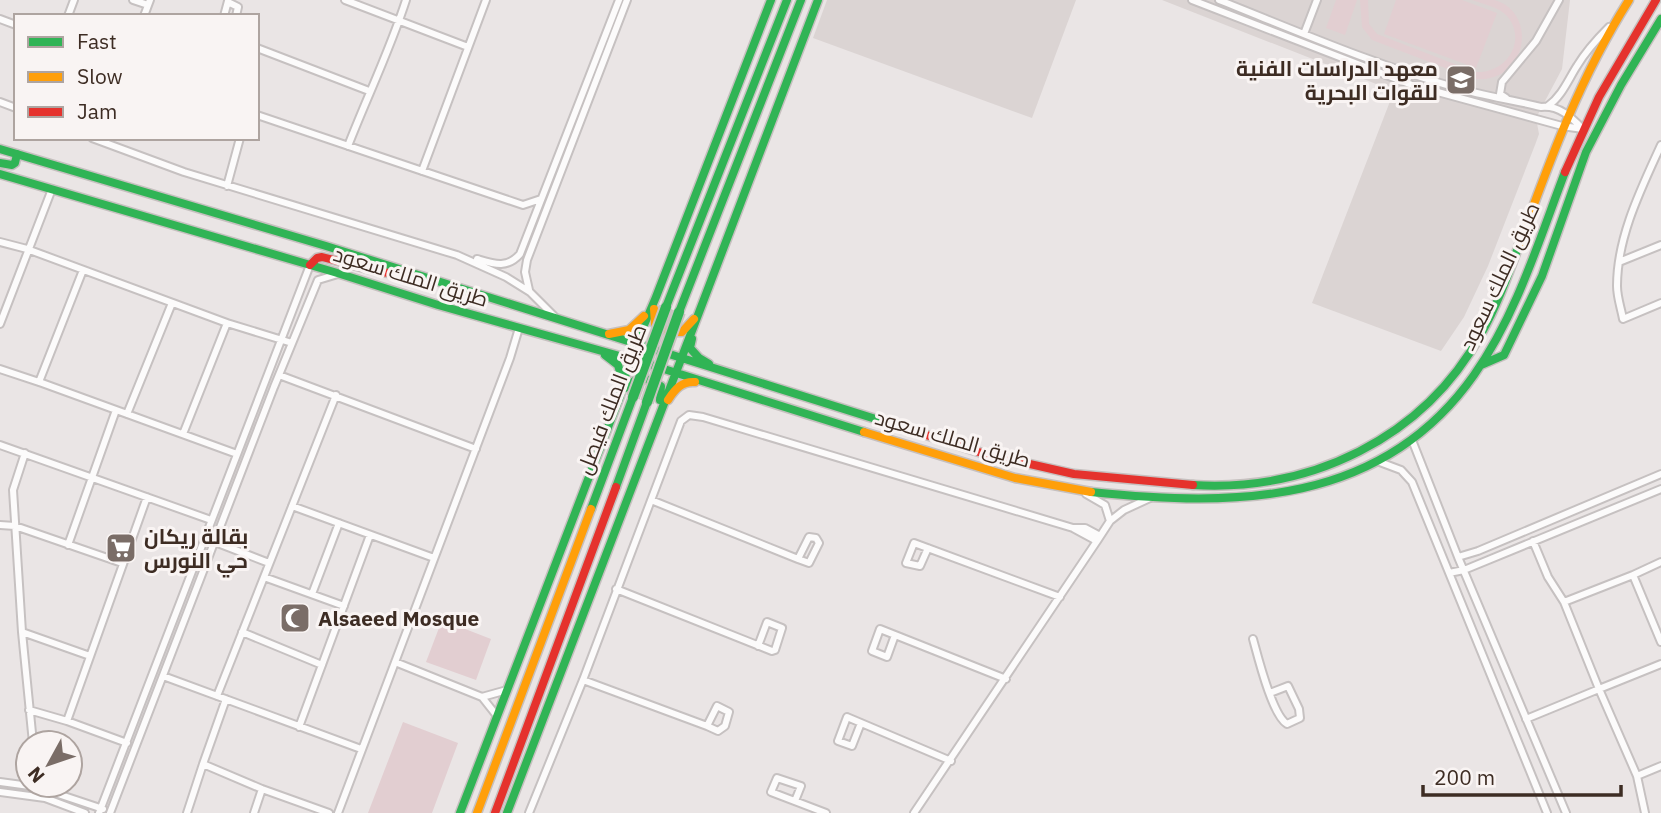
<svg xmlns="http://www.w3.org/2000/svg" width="1661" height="813" font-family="'IBM Plex Sans',Cairo,sans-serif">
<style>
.built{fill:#dbd4d3}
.green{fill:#e2ced1}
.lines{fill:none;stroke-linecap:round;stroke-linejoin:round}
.street-casing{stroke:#c6c1c1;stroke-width:10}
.fast-casing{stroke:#c6c0bf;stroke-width:11}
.slow-casing{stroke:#c6c0bf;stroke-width:11}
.jam-casing{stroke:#c6c0bf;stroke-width:11}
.street{stroke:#fcfbfb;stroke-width:6}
.fast{stroke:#30b455;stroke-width:8}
.slow{stroke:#ff9f0a;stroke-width:8}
.jam{stroke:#e5322d;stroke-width:8}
.fast-bridge-casing{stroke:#cac3c1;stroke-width:14;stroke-linecap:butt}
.fast-bridge{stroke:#30b455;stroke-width:10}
.labels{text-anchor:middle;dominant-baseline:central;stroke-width:6;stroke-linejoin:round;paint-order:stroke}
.poi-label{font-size:21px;font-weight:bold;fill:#3d2c23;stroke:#f9f4f3;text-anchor:start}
.street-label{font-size:21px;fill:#3d2c23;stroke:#f9f4f3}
</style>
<rect width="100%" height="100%" fill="#eae5e5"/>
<path class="built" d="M827 0H1076L1032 118 813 38Z
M1162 0H1570L1562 69 1536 118 1539 134 1535 145 1488 266 1464 317 1441 351 1312 303 1394 91Z"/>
<path class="green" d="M1336 0H1357L1345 35 1326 28Z
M1360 0H1368L1369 24 1377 34 1475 72C1506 74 1528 41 1507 16 1499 7 1483 4 1472 0 1479 0 1488 0 1494 0 1538 11 1529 84 1474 79L1372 40 1362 27Z
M1396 0H1462L1497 13 1476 68 1384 34Z
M442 620 491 639 476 680 426 662Z
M403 722 458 743 432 813H368Z"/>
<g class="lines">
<g class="street-casing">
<path id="street" d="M133 0 148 5
M345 0 468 47
M1192 0 1412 85 1562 126 1583 129C1571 117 1559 105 1541 107 1513 100 1484 96 1457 88 1375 65 1297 31 1219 0
M228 2 238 7 236 16
M68 16 74 0
M144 16 150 0
M224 16 228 1
M0 19 16 25
M1304 34 1317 0
M257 48 369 91
M1506 98 1500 94 1502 82 1536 41 1559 0
M0 102 16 108
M1548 106C1562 96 1568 80 1577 66 1586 51 1597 39 1609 27
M257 115 523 205 541 199
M92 138 184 172 457 255 506 277 530 292 554 316
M1661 145C1641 189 1617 237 1617 286 1617 297 1621 308 1623 319L1661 303
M348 146C367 97 390 50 406 0
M422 171 486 0
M227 186 240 138
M0 242 27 249 227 323 292 343
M477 259C494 264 507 269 520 254L619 0
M1619 262 1661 245
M529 290 525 272 527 260 627 0
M0 324 52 189
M0 369 42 383 237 454
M279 375 476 449
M39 382 83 270
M127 414 172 303
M183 434 227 323
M1412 440 1458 557 1566 813
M0 445 211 520
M25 453 13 490 22 632 90 656
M1377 461 1401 470 1412 482 1547 813
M1086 494 1105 505 1110 521 1124 510 1150 498
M651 500 798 559 809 563 819 543 816 538 809 537 798 559
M292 506 434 558
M0 525 15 526 122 563
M1100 536 1085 528H1073L1097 541 1110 521
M1533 541 1548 577 1564 602
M215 542 269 563
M68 545 116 410
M928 548 920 566 906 563 914 543 1060 597
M1458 557 1478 551 1661 474
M1661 562 1633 575 1661 642
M1449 573 1464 570 1661 489
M1633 575 1564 602 1599 689 1661 664
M264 577 344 606
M616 589 772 651 775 650 782 628 767 622 758 646
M312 594 339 523
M22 632 33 743
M242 632 322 665
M895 635 887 657 872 651 880 629 1006 679
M1253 639C1258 657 1272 715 1287 724L1300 718 1299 709 1288 686 1270 693
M395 662 482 697 497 716
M163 676 361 749
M583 680 707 726 718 731 725 726 729 712 717 706 707 726
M217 696 336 395
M482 697 507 690
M226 699 203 764 262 789 329 813
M29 710 67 721
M1526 719 1599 689 1637 776 1661 766
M861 723 852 746 838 741 847 717 951 761
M299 727 370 535
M127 743 67 721 147 497
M1637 776 1645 813
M0 782 37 787 103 809
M0 792 45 798 85 813
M795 801 801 786 777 778 771 792 826 813
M99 813 310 265
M110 813 274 387 318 280 338 274
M187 813 203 764
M254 813 262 789
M338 813 510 358 519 328
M529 813 583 680 681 421 689 415 703 417 1073 528
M914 813 1097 541"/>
</g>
<g class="fast-casing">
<path id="fast" d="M0 149 326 246 917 432
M0 163 12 165 15 163 17 154
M0 174 334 272 438 305 648 364 864 432
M656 297 771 0
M666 307 787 0
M679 312 801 0
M698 315 818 0
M692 339 690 348 699 358 709 364
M605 355 618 365 623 382
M1481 365 1504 355 1542 276 1586 152 1621 85 1661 19
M625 388 637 379H646L661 386 660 400
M1193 485C1310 492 1423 439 1481 334 1497 306 1508 275 1519 245
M616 487 647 402
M1091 492C1235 507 1382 506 1474 375 1517 314 1539 240 1565 172
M591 509 633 397
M460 813 620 396 630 358 656 297
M507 813 698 315"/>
</g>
<g class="slow-casing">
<path id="slow" d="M1519 245C1550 160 1580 77 1629 0
M654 309 655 324 669 332H682L694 319
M609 334 629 330 644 316
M668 400C675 389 682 381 695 382
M864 432 1015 478 1091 492
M477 813 591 509"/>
</g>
<g class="jam-casing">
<path id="jam" d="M1565 172 1599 97 1656 0
M310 265 317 258 322 257 380 272 400 274
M917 432 985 454 1074 474 1193 485
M495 813 616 487"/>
</g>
<use href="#street" class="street"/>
<use href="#fast" class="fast"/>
<use href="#slow" class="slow"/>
<use href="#jam" class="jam"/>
<g class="fast-bridge-casing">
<path id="fast-bridge" d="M633 397 666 307
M647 402 679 312"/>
</g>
<use href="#fast-bridge" class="fast-bridge"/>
</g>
<defs>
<g id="university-square" transform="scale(1.575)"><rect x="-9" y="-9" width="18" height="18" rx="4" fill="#7a6d67" stroke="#f9f4f3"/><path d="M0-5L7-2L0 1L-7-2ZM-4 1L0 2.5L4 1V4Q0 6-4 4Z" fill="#fff"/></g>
<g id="supermarket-square" transform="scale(1.575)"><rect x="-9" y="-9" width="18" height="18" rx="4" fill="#7a6d67" stroke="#f9f4f3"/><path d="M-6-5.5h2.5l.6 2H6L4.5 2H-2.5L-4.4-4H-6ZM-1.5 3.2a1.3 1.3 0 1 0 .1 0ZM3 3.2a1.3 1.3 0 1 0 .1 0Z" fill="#fff"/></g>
<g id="mosque-square" transform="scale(1.575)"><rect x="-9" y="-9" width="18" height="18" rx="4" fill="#7a6d67" stroke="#f9f4f3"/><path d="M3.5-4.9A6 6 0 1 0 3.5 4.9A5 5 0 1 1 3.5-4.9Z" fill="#fff"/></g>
</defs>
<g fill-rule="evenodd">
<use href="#university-square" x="1461" y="80"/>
<use href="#supermarket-square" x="121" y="548"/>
<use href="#mosque-square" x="295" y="618"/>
</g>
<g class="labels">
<g class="poi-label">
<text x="1438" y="68" text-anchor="end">معهد الدراسات الفنية<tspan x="1438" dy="24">للقوات البحرية</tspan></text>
<text x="144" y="536">بقالة ريكان<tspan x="144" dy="24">حي النورس</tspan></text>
<text x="318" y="618">Alsaeed Mosque</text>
</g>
<g class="street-label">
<text transform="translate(411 276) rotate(17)">طريق الملك سعود</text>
<text transform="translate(1499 276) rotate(-65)">طريق الملك سعود</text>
<text transform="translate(611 399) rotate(-69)">طريق الملك فيصل</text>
<text transform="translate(953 438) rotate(16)">طريق الملك سعود</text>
</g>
</g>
<rect x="14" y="14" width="245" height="126" fill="#f9f4f3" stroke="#aea4a0" stroke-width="2"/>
<rect x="28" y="37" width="35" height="10" fill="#30b455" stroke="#aea4a0" stroke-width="2"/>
<text x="77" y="49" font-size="21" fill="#3d2c23">Fast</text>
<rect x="28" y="72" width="35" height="10" fill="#ff9f0a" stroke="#aea4a0" stroke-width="2"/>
<text x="77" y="84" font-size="21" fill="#3d2c23">Slow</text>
<rect x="28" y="107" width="35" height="10" fill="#e5322d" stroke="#aea4a0" stroke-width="2"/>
<text x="77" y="119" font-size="21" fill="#3d2c23">Jam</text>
<g transform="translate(49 764) rotate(230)"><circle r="33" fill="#f9f4f3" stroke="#aea4a0" stroke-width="2"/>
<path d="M0-5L12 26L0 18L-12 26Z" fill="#7a6d67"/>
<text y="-10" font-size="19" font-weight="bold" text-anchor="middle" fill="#3d2c23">N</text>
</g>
<path d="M1423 785v10h198v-10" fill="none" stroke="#3d2c23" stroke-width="3.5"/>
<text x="1434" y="785" font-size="21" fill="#3d2c23" stroke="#f9f4f3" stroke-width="5" paint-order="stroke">200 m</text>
</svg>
